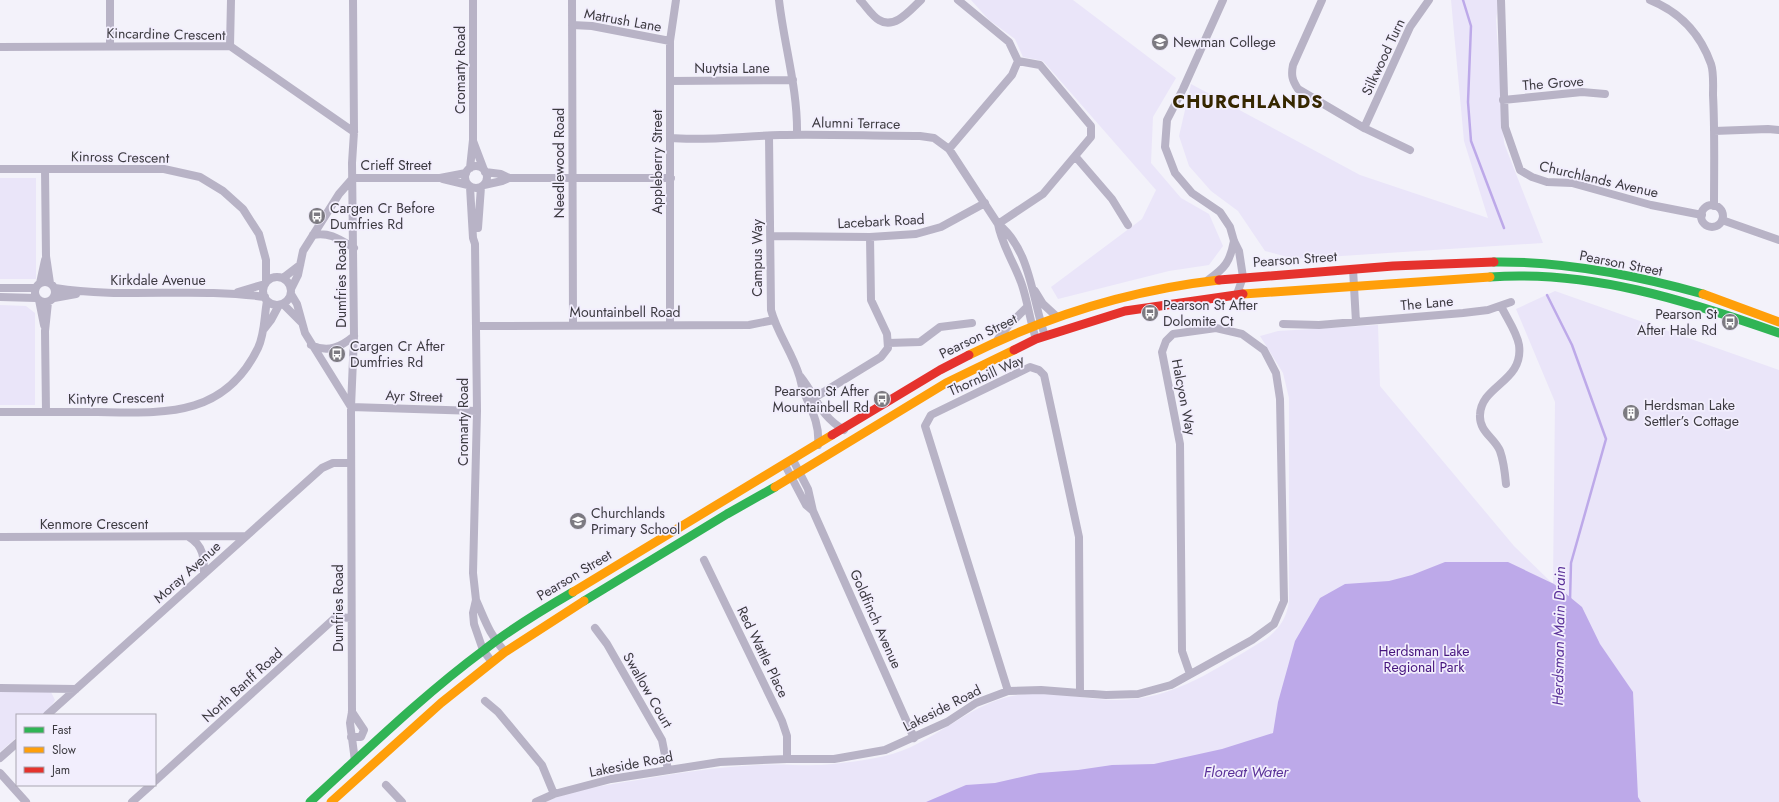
<svg xmlns="http://www.w3.org/2000/svg" width="1779" height="802" font-family="Jost,sans-serif">
<style>
.green{fill:#eae5f9}
.water{fill:#bda9e9}
.lines{fill:none;stroke-linecap:round;stroke-linejoin:round}
.stream{stroke:#bda9e9;stroke-width:2.5}
.street{stroke:#b8b3c6;stroke-width:8}
.fast{stroke:#30b455;stroke-width:9}
.slow{stroke:#ff9f0a;stroke-width:9}
.jam{stroke:#e5322d;stroke-width:9}
.labels{text-anchor:middle;dominant-baseline:central;stroke-width:3.5;stroke-linejoin:round;paint-order:stroke}
.street-label{font-size:14px;fill:#3c3a40;stroke:#f2eefd}
.poi-label{font-size:14px;fill:#3c3a40;stroke:#f2eefd;text-anchor:start}
.park-label{font-size:14px;fill:#45147d;stroke:#f2eefd}
.water-label{font-size:15px;font-style:italic;fill:#5b3299;stroke:#f2eefd}
.district-label{font-size:18px;font-weight:bold;letter-spacing:1px;fill:#362700;stroke:#f2eefd}
</style>
<rect width="100%" height="100%" fill="#f3f2fa"/>
<path class="green" d="M971 0H1073L1176 78 1153 117 1151 163 1181 198 1209 214 1223 246 1209 265 1169 271 1058 299 1051 287 1142 219 1156 190 1043 61 1023 57 1015 39 989 20Z
M1451 0H1499L1496 20 1504 143 1543 243 1295 259 1265 251 1238 211 1211 191 1189 166 1179 136 1191 84 1360 175 1488 218 1464 141Z
M0 178H36V279H0Z
M1555 291 1779 370V802H546C574 789 607 785 638 780 677 773 717 767 758 765 783 763 808 767 833 764 859 761 887 758 911 747 943 732 970 708 1004 698 1040 687 1081 700 1117 700 1175 700 1218 667 1266 639 1279 629 1287 618 1289 601V398L1283 373 1260 336 1278 331 1378 325 1380 386 1514 546 1553 584 1555 402 1516 309Z
M0 305 26 306 35 313V405H0Z
M0 691 51 692 55 700 52 705 42 715H17V737L0 752Z"/>
<path class="water" d="M1445 562H1508L1554 584 1582 607 1600 644 1633 692 1638 797 1641 802H926L966 785 995 783 1039 773 1078 770 1112 765 1154 764 1222 749 1273 733 1278 702 1295 641 1320 598 1345 584 1389 581 1412 575Z"/>
<g class="lines">
<path class="stream" d="M1463 0 1471 26 1468 102 1471 141 1504 228
M1547 295 1572 345 1606 439 1571 563 1570 600"/>
<path class="street" d="M353 0 354 132 352 163 354 336 351 407 352 712 350 723 355 761
M572 0 573 325
M779 0C784 45 798 89 797 135
M860 0C866 6 872 16 879 20 895 30 911 9 921 0
M1223 0 1183 89 1167 120 1165 147 1175 173 1192 193 1220 212 1230 227 1234 241 1239 251 1243 277 1237 294
M1322 0 1293 65C1291 75 1292 80 1298 89L1364 128 1410 150
M1501 0 1505 127 1520 170 1532 177 1547 182 1572 183 1651 205 1702 215
M1650 0C1680 12 1700 33 1711 64 1714 73 1713 86 1713 95 1715 132 1714 169 1714 206
M572 25 592 26 670 41
M110 46V0
M230 46 231 0
M0 47 230 46 354 132
M670 81 793 80
M1503 100 1582 92 1605 94
M1364 128 1410 27 1429 0
M1714 131 1768 129 1779 130
M769 136 771 310C777 333 792 352 799 375 801 380 801 385 803 390 811 409 820 424 818 445
M670 138C706 141 743 136 780 135 826 134 873 136 920 136L934 138 949 149 998 224C1002 246 1015 264 1022 285 1028 303 1030 321 1036 339
M473 141 484 170
M949 149 1012 75 1018 61 1009 42 958 0
M1075 156 1112 199 1128 225
M465 177a11 11 0 1 1 22 0a11 11 0 1 1-22 0Z
M470 168 473 140V0
M0 169H164L200 177 223 191 243 209 259 234 266 260V282
M45 169 46 256 50 283
M485 172 501 174 509 178H671
M353 178H440L466 173
M443 179 468 185
M484 185 502 181 509 178
M470 187 473 238 475 244 477 411 473 573 476 600 473 613 474 624 483 650 492 662
M1701 216a11 11 0 1 1 22 0a11 11 0 1 1-22 0Z
M1722 220 1779 240
M998 224 1043 194 1091 137V126L1040 65 1018 61
M998 224C1031 250 1032 299 1045 336
M478 228 481 187
M313 235C330 232 339 239 354 248
M771 236 870 237 916 234 941 227 985 203
M1353 269 1356 322
M263 291a14 14 0 1 1 28 0a14 14 0 1 1-28 0Z
M283 278 300 265
M1208 280C1225 268 1230 262 1234 241
M35 292a10 10 0 1 1 20 0a10 10 0 1 1-20 0Z
M40 283 45 260
M0 288H35
M55 288C124 299 195 287 265 297
M291 289 298 275 303 251 339 194 353 178
M1035 291 1043 304 1056 316
M238 292 265 284
M291 294 297 304 305 333 351 407 477 411
M0 297 36 298
M54 298 76 294
M39 300 44 325
M283 304 301 322
M1501 306C1506 317 1517 332 1519 345 1524 382 1481 385 1480 415 1479 432 1495 438 1500 451 1504 462 1505 473 1506 484
M1283 324 1319 325 1463 313 1488 310 1511 302
M670 325V41L676 0
M476 326 749 325 774 320
M264 329 271 320 279 305
M998 339 1008 326 1027 307
M888 343 920 342 940 327 972 323
M311 345C328 353 341 347 354 336
M800 376C817 397 818 414 844 430
M814 398 881 357 888 348 887 334 871 300 870 237
M0 412C33 412 65 412 98 412 164 413 224 418 258 348 265 333 264 317 267 301
M46 412 45 331 48 302
M793 460 808 489 813 511 914 738
M785 465 806 505 813 511
M0 537 246 536
M189 537C204 546 204 558 204 574
M704 560 782 721 787 736V759
M476 600C485 620 489 634 505 652
M595 628 607 644 662 740 668 770
M0 688 76 689
M1008 691 925 426 931 415 1030 367 1039 370 1044 375 1079 537 1080 692
M485 701 498 712 542 765 554 794
M47 715 322 468 333 463H351
M351 737H361L364 730 352 712
M0 758 17 743
M0 773 26 802
M155 781 336 617 351 618
M386 785 402 802
M132 802 151 785
M536 802 554 794 611 779 720 762 787 759H834L885 750 947 722 976 703 1008 691 1041 690 1106 695 1138 694 1171 685 1252 640 1274 624 1284 601 1280 399 1276 373 1264 350 1242 334 1216 328 1173 334 1166 341 1162 352 1180 444 1182 651 1190 674"/>
<path class="fast" d="M1494 262C1565 261 1635 275 1703 294
M1490 277C1591 270 1685 300 1779 333
M584 601 727 514 775 487
M310 802C367 750 422 696 484 650 512 628 542 610 573 592"/>
<path class="slow" d="M1243 294 1490 277
M1703 294 1779 322
M969 355C1049 315 1131 290 1219 280
M775 487 946 383 1014 350
M573 592 832 435
M331 802 441 703 505 652 584 601"/>
<path class="jam" d="M1219 280 1393 266 1494 262
M1014 350 1036 339 1125 311 1243 294
M832 435 940 370 969 355"/>
</g>
<defs>
<g id="school-disc" transform="scale(0.9)"><circle r="9.5" fill="#7c7a81" stroke="#f2eefd"/><path d="M0-5L7-2L0 1L-7-2ZM-4 1L0 2.5L4 1V4Q0 6-4 4Z" fill="#fff"/></g>
<g id="bus-disc" transform="scale(0.9)"><circle r="9.5" fill="#7c7a81" stroke="#f2eefd"/><path d="M-5-6H5V4H4V6H2V4H-2V6H-4V4H-5ZM-3.5-4V0h7V-4ZM-3.5 1.2v1.5H-2V1.2ZM2 1.2v1.5H3.5V1.2Z" fill="#fff"/></g>
<g id="building-disc" transform="scale(0.9)"><circle r="9.5" fill="#7c7a81" stroke="#f2eefd"/><path d="M-4-6H4V6H1V3H-1V6H-4ZM-2.5-4.3h1.7v1.8h-1.7ZM.8-4.3h1.7v1.8H.8ZM-2.5-1h1.7V.8h-1.7ZM.8-1h1.7V.8H.8Z" fill="#fff"/></g>
</defs>
<g fill-rule="evenodd">
<use href="#school-disc" x="1160" y="42"/>
<use href="#bus-disc" x="317" y="216"/>
<use href="#bus-disc" x="1150" y="313"/>
<use href="#bus-disc" x="1730" y="322"/>
<use href="#bus-disc" x="337" y="354"/>
<use href="#bus-disc" x="882" y="399"/>
<use href="#building-disc" x="1631" y="413"/>
<use href="#school-disc" x="578" y="521"/>
</g>
<g class="labels">
<g class="street-label">
<text transform="translate(623 20) rotate(10)">Matrush Lane</text>
<text transform="translate(166 34) rotate(1)">Kincardine Crescent</text>
<text transform="translate(1383 57) rotate(-65)">Silkwood Turn</text>
<text x="732" y="68">Nuytsia Lane</text>
<text transform="translate(460 70) rotate(-90)">Cromarty Road</text>
<text transform="translate(1553 83) rotate(-4)">The Grove</text>
<text transform="translate(856 123) rotate(1)">Alumni Terrace</text>
<text transform="translate(120 157) rotate(1)">Kinross Crescent</text>
<text transform="translate(657 162) rotate(-90)">Appleberry Street</text>
<text transform="translate(559 163) rotate(-90)">Needlewood Road</text>
<text x="396" y="165">Crieff Street</text>
<text transform="translate(1599 179) rotate(13)">Churchlands Avenue</text>
<text transform="translate(881 221) rotate(-3)">Lacebark Road</text>
<text transform="translate(757 258) rotate(-90)">Campus Way</text>
<text transform="translate(1295 259) rotate(-4)">Pearson Street</text>
<text transform="translate(1621 263) rotate(11)">Pearson Street</text>
<text x="158" y="280">Kirkdale Avenue</text>
<text transform="translate(341 284) rotate(-90)">Dumfries Road</text>
<text transform="translate(1427 303) rotate(-5)">The Lane</text>
<text x="625" y="312">Mountainbell Road</text>
<text transform="translate(978 336) rotate(-26)">Pearson Street</text>
<text transform="translate(986 375) rotate(-24)">Thornbill Way</text>
<text transform="translate(414 396) rotate(2)">Ayr Street</text>
<text transform="translate(1184 397) rotate(79)">Halcyon Way</text>
<text transform="translate(116 398) rotate(-1)">Kintyre Crescent</text>
<text transform="translate(463 422) rotate(-90)">Cromarty Road</text>
<text x="94" y="524">Kenmore Crescent</text>
<text transform="translate(187 572) rotate(-42)">Moray Avenue</text>
<text transform="translate(574 575) rotate(-31)">Pearson Street</text>
<text transform="translate(338 608) rotate(-90)">Dumfries Road</text>
<text transform="translate(876 619) rotate(66)">Goldfinch Avenue</text>
<text transform="translate(763 652) rotate(64)">Red Wattle Place</text>
<text transform="translate(242 685) rotate(-42)">North Banff Road</text>
<text transform="translate(648 690) rotate(60)">Swallow Court</text>
<text transform="translate(942 708) rotate(-27)">Lakeside Road</text>
<text transform="translate(631 764) rotate(-11)">Lakeside Road</text>
</g>
<g class="poi-label">
<text x="1173" y="42">Newman College</text>
<text x="330" y="208">Cargen Cr Before<tspan x="330" dy="16">Dumfries Rd</tspan></text>
<text x="1163" y="305">Pearson St After<tspan x="1163" dy="16">Dolomite Ct</tspan></text>
<text x="1717" y="314" text-anchor="end">Pearson St<tspan x="1717" dy="16">After Hale Rd</tspan></text>
<text x="350" y="346">Cargen Cr After<tspan x="350" dy="16">Dumfries Rd</tspan></text>
<text x="869" y="391" text-anchor="end">Pearson St After<tspan x="869" dy="16">Mountainbell Rd</tspan></text>
<text x="1644" y="405">Herdsman Lake<tspan x="1644" dy="16">Settler’s Cottage</tspan></text>
<text x="591" y="513">Churchlands<tspan x="591" dy="16">Primary School</tspan></text>
</g>
<g class="park-label">
<text x="1424" y="651">Herdsman Lake<tspan x="1424" dy="16">Regional Park</tspan></text>
</g>
<g class="water-label">
<text transform="translate(1559 636) rotate(-89)">Herdsman Main Drain</text>
<text x="1246" y="772">Floreat Water</text>
</g>
<g class="district-label">
<text x="1248" y="102">CHURCHLANDS</text>
</g>
</g>
<rect x="16" y="714" width="140" height="72" fill="#f2eefd" stroke="#a9a6b1"/>
<rect x="24" y="727" width="20" height="6" fill="#30b455" stroke="#a9a6b1"/>
<text x="52" y="734" font-size="12" fill="#3c3a40">Fast</text>
<rect x="24" y="747" width="20" height="6" fill="#ff9f0a" stroke="#a9a6b1"/>
<text x="52" y="754" font-size="12" fill="#3c3a40">Slow</text>
<rect x="24" y="767" width="20" height="6" fill="#e5322d" stroke="#a9a6b1"/>
<text x="52" y="774" font-size="12" fill="#3c3a40">Jam</text>
</svg>
